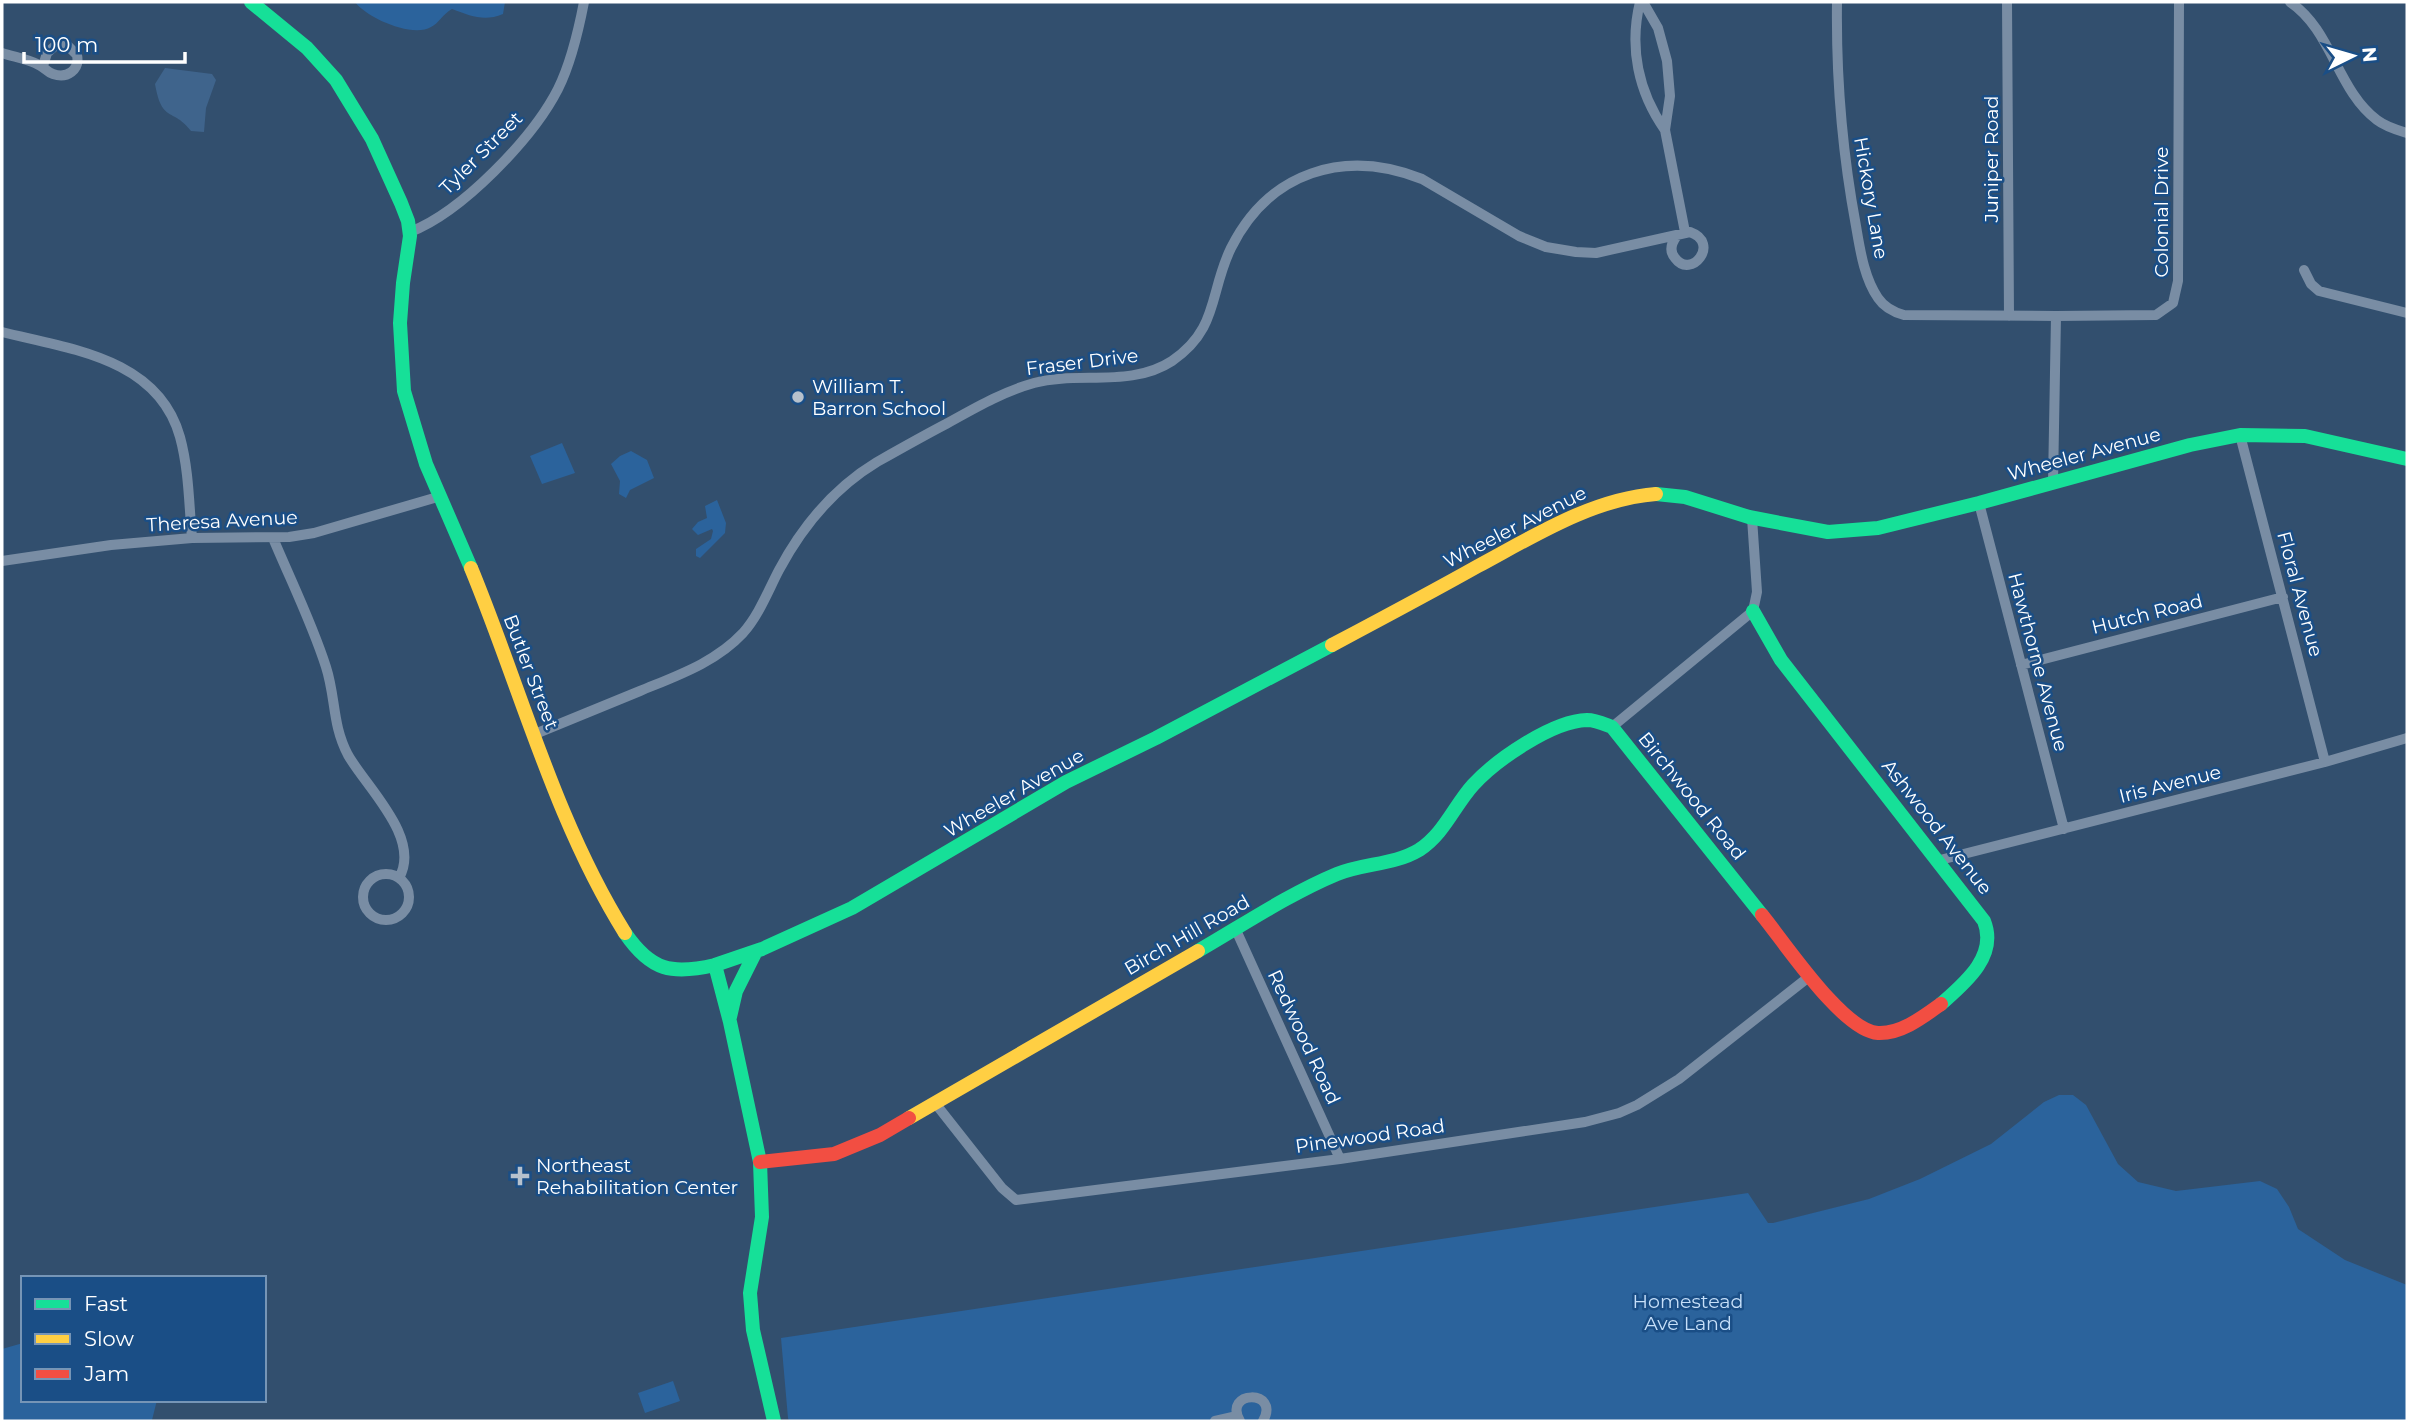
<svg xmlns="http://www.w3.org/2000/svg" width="2409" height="1423" font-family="Montserrat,sans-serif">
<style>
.green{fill:#2b639c}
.water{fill:#3f648c}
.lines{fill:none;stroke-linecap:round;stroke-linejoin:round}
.street{stroke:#798da4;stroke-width:10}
.fast{stroke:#16e098;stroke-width:14}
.slow{stroke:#ffcf43;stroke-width:14}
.jam{stroke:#f24e42;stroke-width:14}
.poi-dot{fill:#b7c1cc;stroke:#1a4e86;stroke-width:2.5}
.labels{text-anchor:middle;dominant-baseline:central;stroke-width:5;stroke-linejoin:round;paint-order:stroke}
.street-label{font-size:19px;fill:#fff;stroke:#1a4e86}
.poi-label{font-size:19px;fill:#fff;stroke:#1a4e86;text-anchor:start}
.park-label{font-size:19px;fill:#c6dff9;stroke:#1a4e86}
</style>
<rect width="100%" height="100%" fill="#324f6e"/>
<path class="green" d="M355 2H505L503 14C484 22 471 16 452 9 443 14 438 24 431 27 412 38 367 18 355 2Z
M562 443 575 473 542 484 530 456Z
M631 451 647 460 654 478 630 490 626 498 619 494 620 481 611 464 620 456Z
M717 500 726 523 725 533 700 558 696 556V549L711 539 713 531 712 529 698 535 692 529 698 522 707 518 705 506Z
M2059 1095H2073L2086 1105 2118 1164 2138 1182 2176 1191 2260 1181 2277 1189 2289 1207 2298 1229 2345 1260 2407 1285V1421H789L788 1418 781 1338 1748 1193 1768 1223H1773L1869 1199 1920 1179 1991 1144 2044 1102Z
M23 1343V1400H157L152 1420 2 1421V1349Z
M673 1381 680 1401 645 1413 638 1393Z"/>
<path class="water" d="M165 68 212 74 216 80 206 108 204 132 191 131C173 107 162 124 155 84Z"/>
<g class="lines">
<path class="street" d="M1640 2C1629 47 1638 92 1665 130
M1643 2 1658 28 1667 61 1670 96 1665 130 1685 232
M1837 2C1836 78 1842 151 1856 226 1860 249 1864 278 1878 298 1884 307 1893 312 1904 315L2056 316
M2007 2 2009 316
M2290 2C2332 30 2337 90 2377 120 2386 127 2397 130 2407 133
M2 53C14 57 28 59 39 65 44 67 47 72 53 74 67 79 80 70 77 55L68 46 56 45 47 53 43 66
M410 232C462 212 533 138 558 89 570 65 579 28 584 2
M2304 270 2311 284 2319 291 2407 313
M2 332C70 349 158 358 180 437 189 470 189 505 192 538
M2240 435 2325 762
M2053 483 2056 316 2156 315 2173 303 2178 281 2179 2
M1979 503 2064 829
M273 538C291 581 312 623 326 667 336 698 332 725 348 755 366 787 422 838 399 878
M2 561 111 545 192 538 289 537 314 533 441 496
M2021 665 2283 597
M1612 727 1753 611 1757 592 1752 518
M535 734C570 720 605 705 640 691 676 676 715 663 743 633 759 615 768 591 779 570 803 525 834 488 877 462 900 449 923 436 946 424 975 408 1002 392 1034 383 1078 371 1131 388 1172 361 1219 329 1209 293 1231 248 1269 172 1344 148 1422 179L1519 236 1546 247 1576 252 1596 253 1690 232C1721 243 1691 280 1675 258 1669 251 1671 244 1676 237
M1940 860 2325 762 2407 738
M363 897a23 23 0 1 1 46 0a23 23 0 1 1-46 0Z
M1236 930 1340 1159
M935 1103 1002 1188 1016 1200 1340 1159 1585 1122 1619 1113 1637 1105 1679 1079 1810 976
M1215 1421 1237 1416
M1240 1421C1222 1390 1281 1389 1263 1421"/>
<path class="fast" d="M251 2 307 48 336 80 372 139 401 203 408 221 410 236 403 283 400 323 404 391 426 464 471 568
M1656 494 1685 497 1749 517 1828 532 1878 528 1979 503 2190 445 2240 435 2305 436 2407 459
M1753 611 1781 660 1984 921C1998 956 1965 983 1941 1004
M625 933C651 971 672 975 715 965L730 1022 760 1162 762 1217 750 1293 753 1330 774 1421
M1198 951C1243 925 1289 894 1337 874 1364 863 1394 865 1419 850 1444 834 1454 806 1473 785 1496 760 1552 721 1587 720 1596 720 1604 724 1612 727L1762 915
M715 965 762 949 852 908 1066 782 1156 738 1332 645
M730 1017 736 991 755 953"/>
<path class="slow" d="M471 568C521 689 555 821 625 933
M1332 645C1381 619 1430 593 1478 566 1534 536 1592 499 1656 494
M909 1118 1198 951"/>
<path class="jam" d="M1762 915C1785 943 1843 1031 1878 1033 1901 1034 1923 1017 1941 1004
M760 1162 834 1154 880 1135 909 1118"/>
</g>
<g class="poi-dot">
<circle cx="798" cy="397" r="7"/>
<path d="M516.5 1165.5h7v7h7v7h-7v7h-7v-7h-7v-7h7z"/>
</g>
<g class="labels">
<g class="street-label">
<text transform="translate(481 153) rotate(-45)">Tyler Street</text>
<text transform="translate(1991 159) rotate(-90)">Juniper Road</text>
<text transform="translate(1871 198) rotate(80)">Hickory Lane</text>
<text transform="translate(2161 212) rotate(-90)">Colonial Drive</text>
<text transform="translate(1082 362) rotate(-7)">Fraser Drive</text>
<text transform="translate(2084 454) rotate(-15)">Wheeler Avenue</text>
<text transform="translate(222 521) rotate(-3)">Theresa Avenue</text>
<text transform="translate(1515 527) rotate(-27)">Wheeler Avenue</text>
<text transform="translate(2300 594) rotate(75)">Floral Avenue</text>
<text transform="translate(2147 614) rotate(-14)">Hutch Road</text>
<text transform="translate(2038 662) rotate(75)">Hawthorne Avenue</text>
<text transform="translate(531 672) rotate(69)">Butler Street</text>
<text transform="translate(2170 784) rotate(-14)">Iris Avenue</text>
<text transform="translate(1014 793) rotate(-30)">Wheeler Avenue</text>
<text transform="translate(1692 796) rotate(51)">Birchwood Road</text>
<text transform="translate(1937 827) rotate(52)">Ashwood Avenue</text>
<text transform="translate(1187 935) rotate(-30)">Birch Hill Road</text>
<text transform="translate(1304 1037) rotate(65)">Redwood Road</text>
<text transform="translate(1370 1136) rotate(-8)">Pinewood Road</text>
</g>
<g class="poi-label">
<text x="812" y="386">William T.<tspan x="812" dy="22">Barron School</tspan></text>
<text x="536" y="1165">Northeast<tspan x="536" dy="22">Rehabilitation Center</tspan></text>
</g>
<g class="park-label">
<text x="1688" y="1301">Homestead<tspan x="1688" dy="22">Ave Land</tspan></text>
</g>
</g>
<rect width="2409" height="1423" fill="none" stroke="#ffffff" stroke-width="7"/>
<rect x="21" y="1276" width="245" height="126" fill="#1a4e86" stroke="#7695b6" stroke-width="2"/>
<rect x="35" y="1299" width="35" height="10" fill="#16e098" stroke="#7695b6" stroke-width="2"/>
<text x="84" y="1311" font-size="21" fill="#ffffff">Fast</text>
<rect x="35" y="1334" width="35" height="10" fill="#ffcf43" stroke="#7695b6" stroke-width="2"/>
<text x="84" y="1346" font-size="21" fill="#ffffff">Slow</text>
<rect x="35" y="1369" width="35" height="10" fill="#f24e42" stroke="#7695b6" stroke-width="2"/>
<text x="84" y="1381" font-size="21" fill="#ffffff">Jam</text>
<g transform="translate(2353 56) rotate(85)" stroke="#1a4e86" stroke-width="5" paint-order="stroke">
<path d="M0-5L12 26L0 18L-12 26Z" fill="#ffffff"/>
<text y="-10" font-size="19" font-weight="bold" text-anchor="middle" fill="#ffffff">N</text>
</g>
<path d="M24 52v10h161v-10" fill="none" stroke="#ffffff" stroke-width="3.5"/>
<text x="35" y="52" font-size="21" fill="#ffffff" stroke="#1a4e86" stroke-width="5" paint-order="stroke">100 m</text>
</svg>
